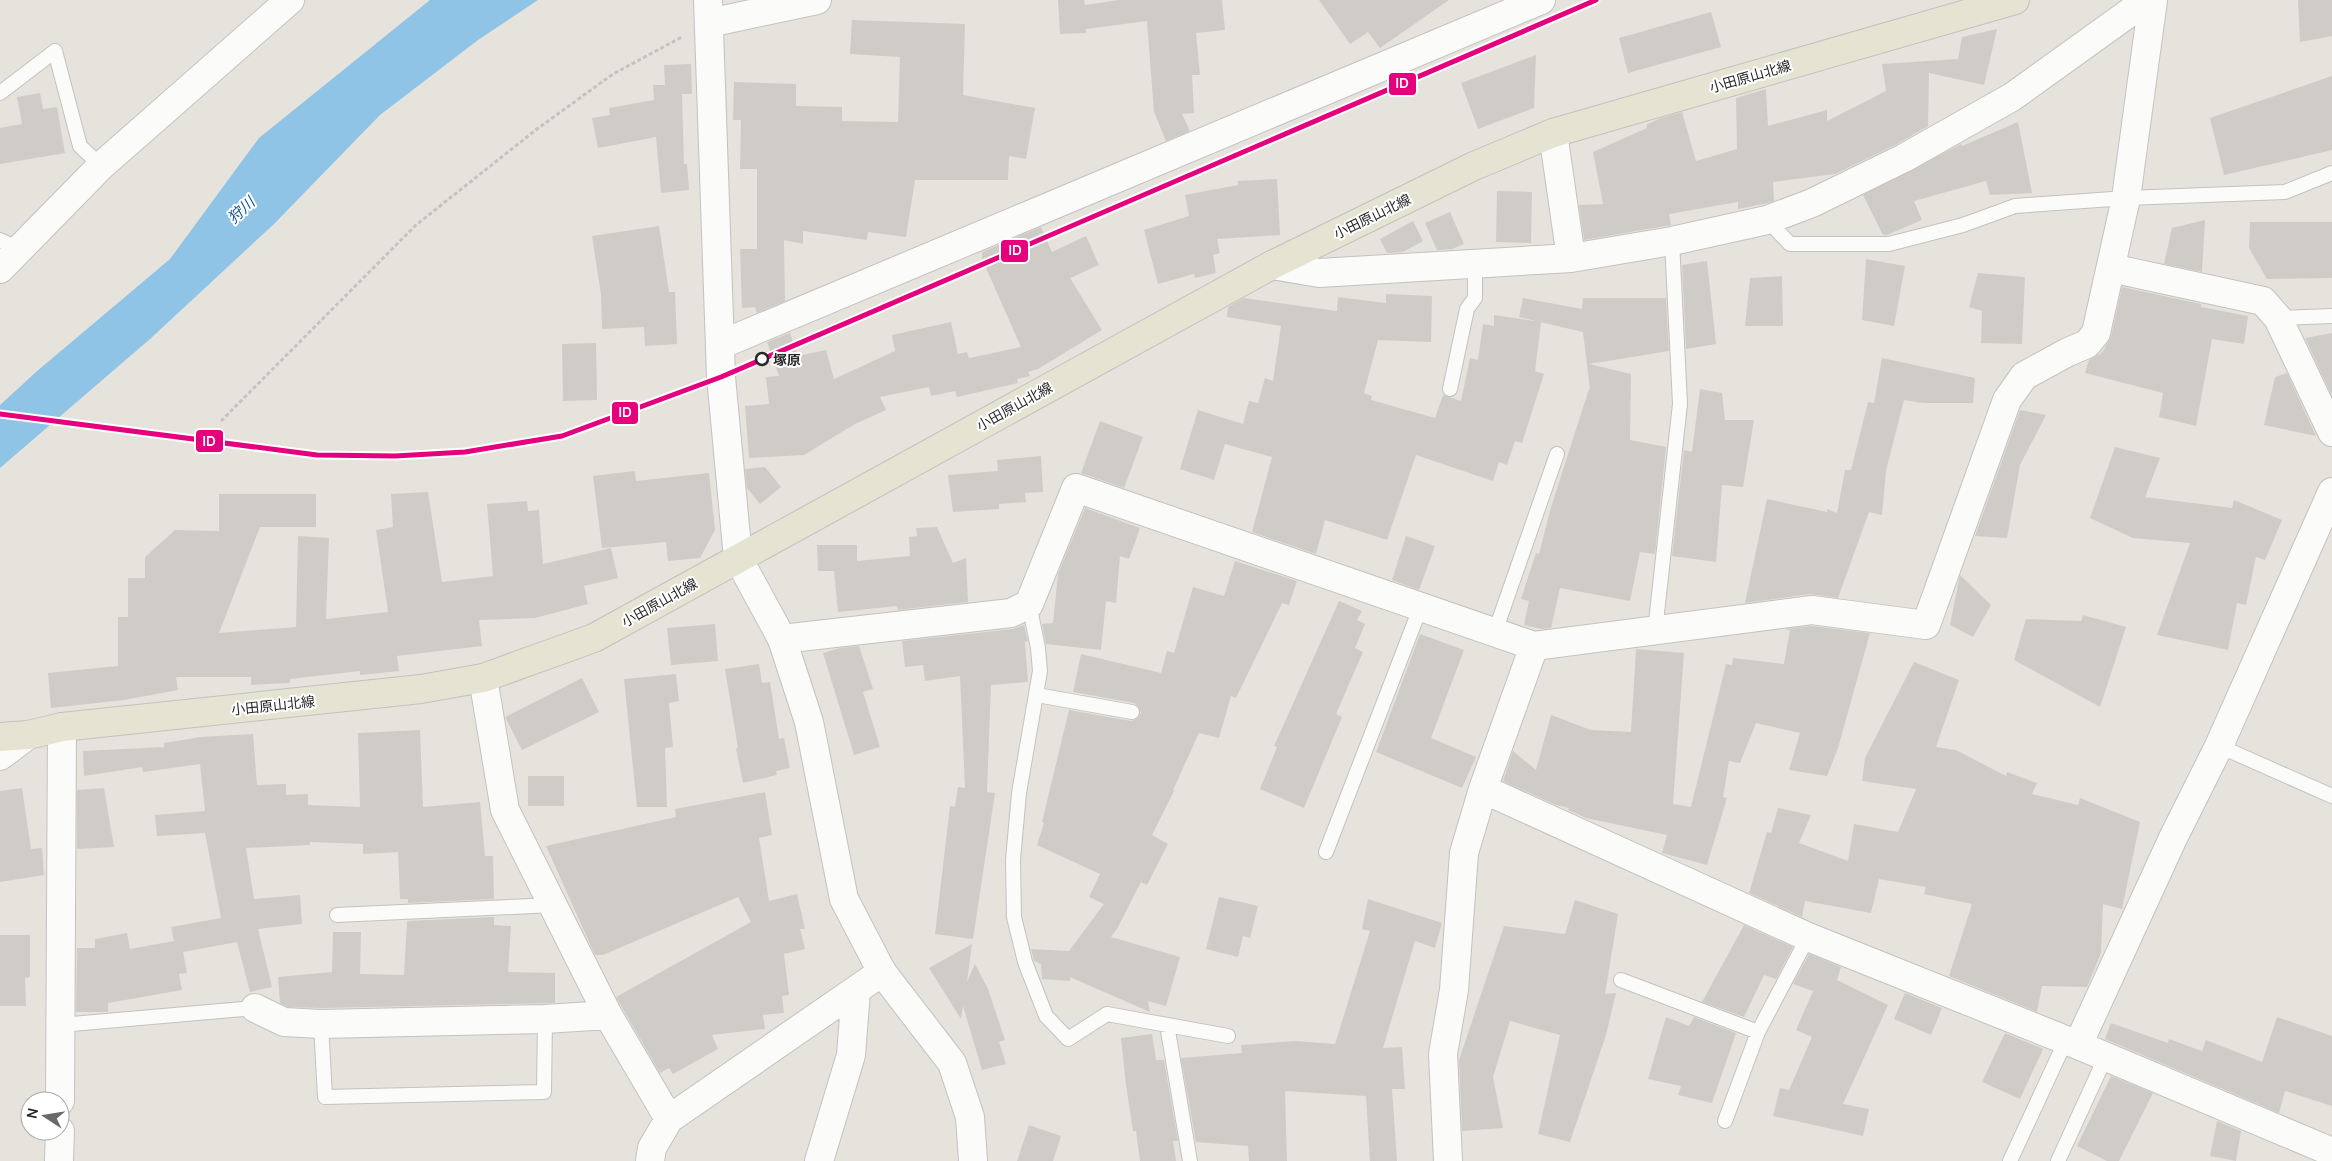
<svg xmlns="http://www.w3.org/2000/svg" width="2332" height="1161" font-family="Manrope,'Noto Sans JP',sans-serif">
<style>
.water{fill:#90c4e7}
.building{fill:#cfccc7}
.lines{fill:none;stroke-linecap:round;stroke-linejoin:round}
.lane-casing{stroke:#c3c2c2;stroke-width:16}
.street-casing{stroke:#c3c2c2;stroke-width:30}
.secondary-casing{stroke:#c3c2c2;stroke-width:30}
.primary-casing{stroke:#c3c1bf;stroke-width:30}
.path{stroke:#c4c3c2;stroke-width:3;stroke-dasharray:4 2.5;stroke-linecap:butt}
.lane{stroke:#fbfbfa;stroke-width:14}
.street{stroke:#fbfbfa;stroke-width:28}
.secondary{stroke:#fbfbfa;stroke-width:28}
.primary{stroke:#e5e3d2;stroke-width:28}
.rail-1-casing{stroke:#fff;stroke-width:9}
.rail-1{stroke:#e5007d;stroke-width:5}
.stop-dot{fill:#fff;stroke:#272727;stroke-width:2.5}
.labels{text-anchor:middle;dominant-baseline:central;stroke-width:4;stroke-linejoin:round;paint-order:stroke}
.street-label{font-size:14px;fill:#272727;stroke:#fff}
.stop-label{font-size:14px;font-weight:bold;fill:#272727;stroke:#fff;text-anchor:start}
.water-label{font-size:15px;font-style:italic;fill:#0f5193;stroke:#fff}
.line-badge{stroke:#fff;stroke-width:2}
.badge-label{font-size:14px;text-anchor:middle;font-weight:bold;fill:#fff}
</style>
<rect width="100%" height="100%" fill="#e6e3dc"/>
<path class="water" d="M430 0H538L478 40 380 115 274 224 150 339 0 468V405L36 372 170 259 259 138Z"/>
<path class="building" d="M1058 0H1084L1085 5 1119 0H1222L1225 30 1196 33 1200 75H1192L1194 113 1182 114 1190 131 1166 141 1154 112 1147 21 1086 29V33L1060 34Z
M1319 0H1449L1380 48 1368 32 1350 44Z
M2298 0H2332V36L2300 42Z
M1711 12 1721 47 1628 73 1619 38Z
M852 20 965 24 963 95 1035 108 1026 159 1009 156 1008 180H915L906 237 868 232 867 240 803 231V244L784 240 785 301 757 313 755 307 742 308 740 249H757V169H740L741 120H733L734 82 796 84V106L842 107V121L898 122 900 57 850 54Z
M1997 29 1984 85 1929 73 1928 126 1897 144 1835 174 1773 182 1774 201 1768 203 1738 209V202L1669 214 1671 225 1584 240 1579 205 1603 204 1593 152 1647 128 1646 125 1661 118 1682 112 1696 161 1737 149 1736 98 1766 89 1768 126 1827 110V121L1886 91 1882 64 1958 59 1962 37Z
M1536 55 1534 108 1478 129 1461 83Z
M691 64 692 94H682L684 164H687L689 190 661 193 656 137 598 148 592 118 610 115 609 108 654 100 653 85H665L664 65Z
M2332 76V150L2224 175 2210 118Z
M40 93 43 109 57 107 65 153 0 164V128L22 124 17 97Z
M2018 122 2032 193 1990 195 1986 181 1914 201 1922 220 1887 235H1883L1863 195 1961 144 1962 146Z
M1277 179 1280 235 1217 239 1220 253 1213 255 1216 273 1195 278 1194 274 1158 284 1144 230 1189 216 1185 195 1238 185V181Z
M1497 191 1532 192 1531 243 1496 242Z
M1450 212 1464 244 1452 249 1437 250 1425 223Z
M2205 220 2202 272 2164 264 2172 228Z
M1413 221 1423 241 1403 252 1387 253 1380 239Z
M2250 222H2332V278L2267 279 2249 248Z
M659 226 669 292H675L677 344 645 346 644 327 602 329 601 295 592 236Z
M1041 227 1052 252 1086 236 1099 265 1070 278 1102 330 1038 369 1028 372 1030 376 1017 379 1018 383 957 397 955 391 931 396 929 387 880 397 886 410 855 424 804 455 749 458 745 406 769 404 766 377 779 376 767 342 790 333 798 356 826 350 834 379 895 351 892 335 951 322 958 354 967 352 969 358 1021 347 982 259V252Z
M1866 259 1905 266 1894 326 1862 320Z
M1707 261 1716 344 1686 349 1682 265Z
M1978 273 2025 277 2022 344 1981 343 1982 311 1969 307Z
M1782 276 1783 326H1745L1750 278Z
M2122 287 2201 304V307L2248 316 2244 344 2212 339 2196 426 2159 417 2163 393 2085 373 2089 360 2102 353 2111 337Z
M1386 294 1432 296 1431 342 1378 340 1364 393 1372 396 1371 400 1435 418 1443 395 1461 401 1470 358 1478 360 1483 324 1494 326V315L1541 322 1535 371 1544 374 1522 443 1515 441 1507 465 1499 462 1493 481 1416 455 1387 540 1325 520 1316 554 1252 532 1272 457 1225 444 1214 480 1180 469 1198 410 1243 424 1249 401 1258 403 1265 378 1273 381 1281 326 1227 317 1228 307 1244 298 1337 311 1338 297 1386 303Z
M1523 298 1582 309 1583 298H1666L1669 351 1589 364 1631 374 1630 440 1666 447 1655 554 1640 552 1630 601 1560 588 1551 628 1542 629 1524 625 1529 601 1521 599 1536 553 1539 554 1551 507 1589 389 1590 390 1583 332 1519 317Z
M2332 333V396L2305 338Z
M596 343 597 400 563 401 562 344Z
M1882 358 1975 378 1973 403H1923L1904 400 1886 471 1882 515 1869 512 1838 598 1810 594 1745 603 1767 499 1827 512V509L1837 513 1845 470H1851L1868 402 1874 403Z
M2287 373 2316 436 2264 425 2275 377Z
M1700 389 1722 393 1725 420H1754L1743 487 1722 485 1716 562 1672 556 1684 450 1692 452Z
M2020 410 2046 415 2020 465 2007 538 1975 536Z
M1100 421 1143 437 1124 488 1081 473Z
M2115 447 2160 458 2145 497 2232 508 2234 500 2282 520 2265 560 2256 557 2246 605 2237 603 2228 650 2157 635 2190 543 2133 538 2090 518Z
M1041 456 1043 492 1025 493 1026 502 999 504V509L953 512 948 475 998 471 997 460Z
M765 467 781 487 760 504 747 488 745 469Z
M635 471 636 481 709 473 715 530 700 558 668 561 666 542 602 548 593 476Z
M428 492 442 582 493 576 487 504 527 501 528 511 539 510 543 564 611 548 618 578 584 586 588 604 535 618 479 620 482 646 397 656 399 671 360 675V671L290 679V683L251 685V677H176L178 690 124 700 51 708 48 673 118 666V617H128V578H145V557L175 530 219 531V494H316V527H260L219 633 296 627 298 536 329 538 326 619 388 612 376 530 393 527 391 494Z
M1085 508 1140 528 1129 559 1120 556 1116 603 1106 601 1101 650 1046 644 1042 624 1053 623 1058 574Z
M937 527 953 563 966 558 968 602 898 610 897 606 838 612 834 571H818L817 545H857V561L910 556 909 537 917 536 916 528Z
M1406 536 1435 546 1419 590 1392 580Z
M1235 561 1297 581 1289 605 1282 603 1236 698 1231 696 1219 738 1199 733 1173 790 1174 791 1152 835 1168 844 1147 885 1141 882 1117 929 1111 937 1180 957 1166 1006 1148 1001 1150 1012 1070 977V981L1042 979 1041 964 1034 961 1031 949 1069 951 1104 904 1089 897 1100 874 1037 845 1044 823 1042 822 1069 710 1131 721 1138 718 1141 713 1138 706 1134 703 1073 692 1081 654 1161 673 1167 651 1174 653 1193 587 1224 596Z
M1960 575 1991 605 1973 637 1950 625Z
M1339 601 1362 611 1357 620 1365 624 1355 648 1363 652 1336 714 1342 717 1304 808 1260 789 1277 747 1274 746Z
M2083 615 2126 627 2100 707 2014 660 2026 619 2081 621Z
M715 624 718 661 671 665 667 628Z
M1024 625 1028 642 1025 641 1028 682 991 685 987 792 995 793 973 939 935 934 950 806 955 807 958 787 965 788 960 676 925 681 923 665 905 667 902 641 1013 629Z
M1812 626 1870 633 1838 748 1827 776 1789 770 1800 733 1756 723 1740 763 1729 761 1723 797 1727 798 1707 865 1662 853 1667 835 1586 818 1568 810 1569 808 1556 805 1503 781 1513 751 1536 770 1551 715 1591 730 1631 732 1636 649 1684 653 1673 804 1691 807 1726 664 1732 665 1733 658 1784 664 1790 630 1784 629Z
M1420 634 1464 650 1431 738 1476 757 1462 788 1376 752Z
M859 646 873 689 863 692 880 747 854 755 823 653 840 648Z
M1914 662 1959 680 1936 747 1956 750 2006 776 2007 772 2037 783 2032 794 2078 805 2080 798 2140 822 2122 909 2103 904 2101 953 2087 987 2042 986 2037 1012 1949 976 1972 904 1924 894 1926 887 1879 879 1871 913 1805 901 1802 917 1749 893 1767 832 1771 833 1778 808 1811 815 1799 843 1848 861 1854 824 1898 832 1916 789 1862 781 1865 758Z
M759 664 762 683 770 682 779 739 784 738 790 768 776 771 777 775 743 783 736 748H738L725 669Z
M676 674 679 701 669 703 673 747 665 748 667 807H637L624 679Z
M582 678 599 712 522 750 505 717Z
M420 730 423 807 480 802 485 856H493L494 899 408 903V899H400L398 852 363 854V844L310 842V845L246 848 254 899 300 895 302 924 258 929 272 987 250 992 237 942 183 952 187 973 179 974 182 990 108 1003V1012H76L77 948H95V939L127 933 130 949 174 941 171 927 221 918 205 833 157 836 155 815 205 811 200 764 143 772 142 767 84 776 83 751 164 747V743L200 737 253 734 257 785 286 784V795L308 794V805L360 807 358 733Z
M528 776H564V806H528Z
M22 788 31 849 42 848 44 875 0 882V791Z
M104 788 114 847 77 849V790Z
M765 792 772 835 759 838 769 901 797 894 805 929H800L805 949 784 954 789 995 782 996 784 1013 763 1015 765 1029 712 1035 718 1049 673 1074 669 1068 660 1073 616 997 751 922 738 897 603 955H595L546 846 676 817 675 809Z
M1219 897 1258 906 1250 938 1243 936 1238 957 1206 949Z
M1368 899 1442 923 1435 948 1415 941 1383 1048 1402 1047 1405 1089H1392L1397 1161H1370L1366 1096 1285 1091 1287 1161H1249L1248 1146 1196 1142 1181 1058 1242 1053 1241 1045 1295 1041 1335 1044 1370 931 1362 929Z
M1575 900 1618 914 1605 994 1616 993 1606 1035 1570 1142 1538 1134 1560 1035 1510 1021 1493 1077 1503 1128 1462 1131 1459 1060 1504 926 1565 934Z
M494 917V925L511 926 508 972 555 973V1003L321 1008 288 1007 280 1003 278 977 332 972 333 932H361L360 974 404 975 407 921Z
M1744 925 1793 947 1776 979 1764 975 1744 1017 1702 1002Z
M0 935H30V977L25 978 26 1006H0Z
M972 944 967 982 975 964 988 989 1005 1040 999 1042 1006 1064 982 1070 963 1006 961 1019 929 968Z
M1809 954 1841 967 1837 980 1888 1005 1843 1104 1869 1109 1863 1136 1773 1116 1780 1088 1789 1090 1812 1037 1796 1030 1813 991 1793 984Z
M1905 993 1942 1008 1931 1035 1894 1019Z
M1666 1017 1689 1026 1694 1017 1736 1033 1712 1103 1678 1095 1681 1086 1648 1079Z
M2277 1017 2332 1036V1106L2285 1091 2279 1113 2105 1039 2111 1023 2168 1043 2169 1039 2202 1051 2206 1040 2262 1062Z
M2005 1033 2043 1049 2020 1099 1982 1082Z
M1152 1034 1156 1060H1164L1178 1141H1173L1176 1161H1140L1136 1131H1133L1126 1085 1121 1038Z
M2111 1076 2153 1093 2119 1161H2107L2077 1146Z
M2217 1121 2241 1131 2236 1161 2210 1156Z
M1029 1125 1061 1136 1053 1161H1017Z"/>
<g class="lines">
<g class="lane-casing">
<path id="lane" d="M0 93 55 51 80 146 101 166
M1767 220 1790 244H1889L1963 225 2015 206 2126 198 2285 192 2332 173
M0 240 19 249
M2278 318 2332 316
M1450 389 1467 309 1475 298V265
M1029 604 1038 648 1040 671 1019 793 1013 860 1014 917 1025 962 1046 1016 1068 1039 1107 1014 1228 1036
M1655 631 1680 404 1672 241
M1495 632 1557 454
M1037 695 1132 712
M2219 746 2332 796
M1326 852 1421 606
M337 915 554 905
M1621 980 1758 1032
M321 1024 325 1097 544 1092 545 1019
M60 1025 255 1008
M1167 1025 1190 1161
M1725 1121 1758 1032 1808 937
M2010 1161 2066 1040
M2058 1161 2106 1056"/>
</g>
<g class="street-casing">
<path id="street" d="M709 23 817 0
M1553 133 1571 258
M1272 265 1319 273 1571 258 1672 241 1767 220 1812 203 1904 158 2012 97 2147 0
M2111 268 2263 301 2278 318 2332 432
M0 269 101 166 290 0
M720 345 1541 0
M782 639 1011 613 1029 604 1076 488 1534 646 1812 610 1926 625 2007 400 2024 376 2068 352 2087 344 2096 333 2126 198 2153 0
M483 678 505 810 608 1015 669 1119
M0 756 28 735
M1483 789 1808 937 2078 1045 2332 1152
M255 1008 284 1022 321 1024 545 1019 608 1015
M2078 1045 2173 838 2219 746 2332 492
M60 1101 62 727
M59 1161 60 1131
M650 1161 652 1148 669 1119 882 972
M819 1161 851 1055 856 991
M1448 1161 1443 1054 1454 990 1464 853 1483 789 1534 646"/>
</g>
<g class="secondary-casing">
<path id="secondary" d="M708 0 721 377 738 558 782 639 809 722 844 899 882 972 952 1063 970 1117 973 1161"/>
</g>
<g class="primary-casing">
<path id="primary" d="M0 737 28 735 62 727 421 689 483 678 594 638 1272 265 1474 166 1553 133 2015 0"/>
</g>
<path class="path" d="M221 421 416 225 537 129 613 74 682 37"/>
<use href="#lane" class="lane"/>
<use href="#street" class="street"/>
<use href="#secondary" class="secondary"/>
<use href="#primary" class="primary"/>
<g class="rail-1-casing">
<path id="rail-1" d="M0 414 317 455 395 456 465 452 562 436 721 377 1596 0"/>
</g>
<use href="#rail-1" class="rail-1"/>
</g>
<circle class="stop-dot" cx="762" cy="359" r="6"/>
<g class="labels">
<g class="street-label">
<text transform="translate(1750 76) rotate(-16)">小田原山北線</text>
<text transform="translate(1372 216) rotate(-26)">小田原山北線</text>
<text transform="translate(1014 406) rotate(-29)">小田原山北線</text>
<text transform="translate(659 602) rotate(-29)">小田原山北線</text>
<text transform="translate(273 705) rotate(-6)">小田原山北線</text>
</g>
<g class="stop-label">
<text x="773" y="359">塚原</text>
</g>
<g class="water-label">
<text transform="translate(241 210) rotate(-43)">狩川</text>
</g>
</g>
<g class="line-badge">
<rect x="1388" y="72" width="29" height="24" rx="5" fill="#e5007d"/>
<rect x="1000" y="239" width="29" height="24" rx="5" fill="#e5007d"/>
<rect x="611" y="401" width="28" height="24" rx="5" fill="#e5007d"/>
<rect x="195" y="429" width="29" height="24" rx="5" fill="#e5007d"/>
</g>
<g class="badge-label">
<text x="1402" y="88">ID</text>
<text x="1015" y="255">ID</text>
<text x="625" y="417">ID</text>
<text x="209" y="446">ID</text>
</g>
<g transform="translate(45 1116) rotate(282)"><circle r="24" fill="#ffffff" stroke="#a9a9a9"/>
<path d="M0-4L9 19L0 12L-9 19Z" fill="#6a6966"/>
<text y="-8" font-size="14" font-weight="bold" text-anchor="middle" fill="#272727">N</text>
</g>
</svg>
